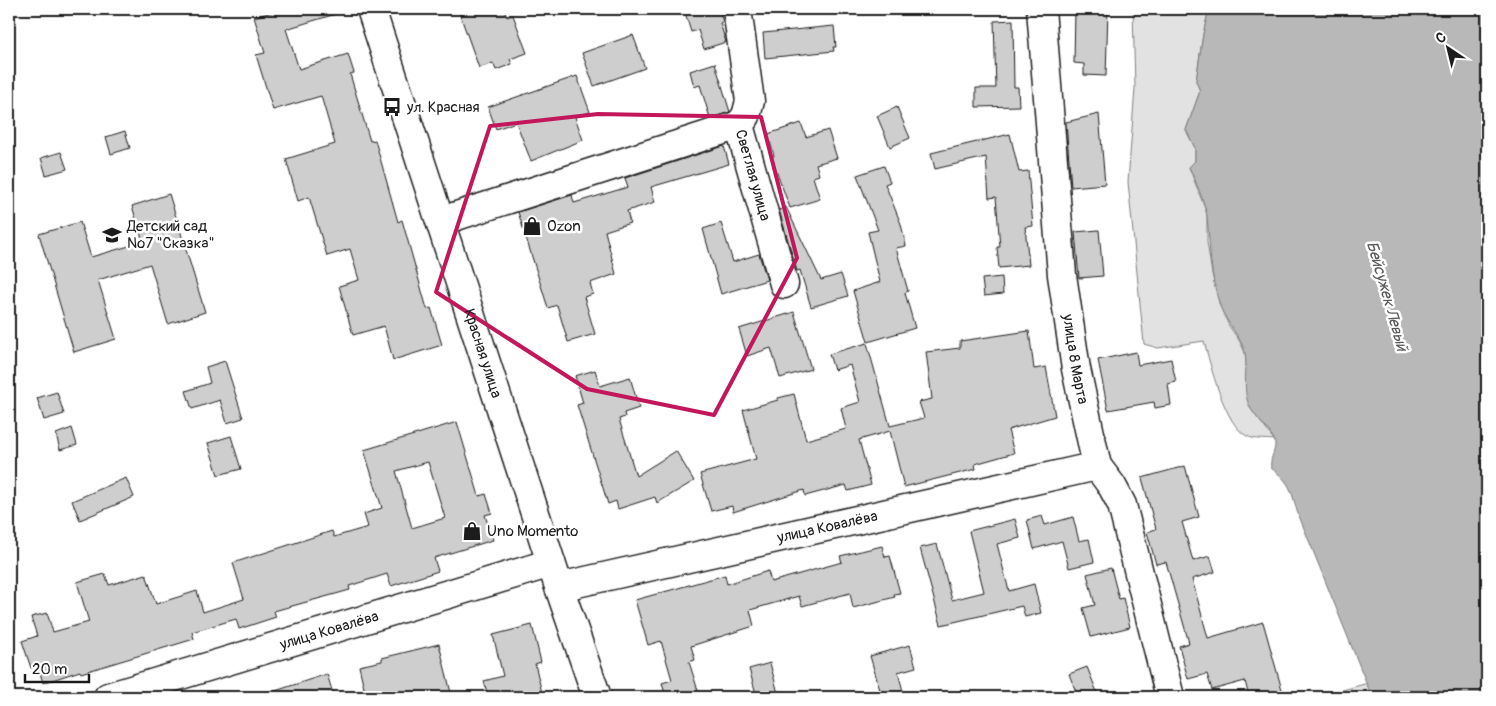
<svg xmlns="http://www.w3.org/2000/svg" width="1496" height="706" font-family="Pangolin,sans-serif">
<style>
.green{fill:#e2e2e2;stroke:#7f7f7f}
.water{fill:#b8b8b8;stroke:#7a7a7a}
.building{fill:#cecece;stroke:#1c1c1c;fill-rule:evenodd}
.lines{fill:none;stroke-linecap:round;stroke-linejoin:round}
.minor-casing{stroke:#1c1c1c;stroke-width:31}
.minor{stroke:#fff;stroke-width:28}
.marked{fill:none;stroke:#c2185b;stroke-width:4;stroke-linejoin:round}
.labels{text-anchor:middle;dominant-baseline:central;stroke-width:5;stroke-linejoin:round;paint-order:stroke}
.poi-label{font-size:15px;fill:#1c1c1c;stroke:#fff;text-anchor:start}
.street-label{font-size:15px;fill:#1c1c1c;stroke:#fff}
.water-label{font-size:16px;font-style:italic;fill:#5a5a5a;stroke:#fff}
</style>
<rect width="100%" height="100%" fill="#fff"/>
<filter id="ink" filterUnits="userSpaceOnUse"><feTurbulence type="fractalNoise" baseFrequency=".02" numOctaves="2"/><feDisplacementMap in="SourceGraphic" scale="10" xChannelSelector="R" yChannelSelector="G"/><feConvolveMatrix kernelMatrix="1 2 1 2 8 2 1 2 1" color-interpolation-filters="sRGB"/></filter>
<g filter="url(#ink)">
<path class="green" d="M1133 9H1209L1203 34 1196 81 1200 91 1186 130 1195 148V161L1189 167 1207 214V242L1212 274 1220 306 1229 326 1239 340 1245 352 1251 409 1274 440C1266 439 1254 440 1247 436 1225 426 1210 364 1204 341L1158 348 1144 344 1128 182 1135 88Z
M1368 683 1372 697H1317Z"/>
<path class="water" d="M1209 9H1487V697H1372L1297 511C1291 489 1290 482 1271 468 1269 457 1278 449 1274 439 1268 428 1257 420 1251 409 1241 392 1248 371 1245 353 1242 338 1226 323 1220 306 1210 275 1210 248 1207 216 1206 206 1194 177 1189 167L1195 161V148L1186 130 1200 91 1196 81 1203 34Z"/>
<path class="building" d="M283 9H338L339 13 286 29 299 69 348 54 354 73 350 74 370 141 375 140 398 222 402 220 427 309 431 308 442 345 393 360 384 326 353 335 339 286 359 280 350 249 327 256 309 197 298 201 286 159 335 144 321 96 273 110 256 55 265 53 254 17Z
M458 9H504L507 17 513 15 527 53 510 59 512 64 496 70 493 63 479 68Z
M684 9H719L723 22 720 23 726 42 704 49 698 30 691 32Z
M1075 9H1108L1106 76 1084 75V64L1074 63Z
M1013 20 1014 87H1018L1019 106 976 107V88H996L994 21Z
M834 26 836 47H833L834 51 765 58 763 33Z
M633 35 645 68 594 86 582 53Z
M715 63 730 112 710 118 700 85 694 87 690 71Z
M577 76 590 112 575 117 583 140 531 161 516 122 496 129 488 107Z
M897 107 910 138 890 147 877 116Z
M1099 114 1105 184 1071 187 1066 122Z
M801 123 806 137 828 130 837 158 816 164 819 175 813 177 820 199 790 208 771 157 774 156 768 134Z
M125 131 130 148 111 154 106 137Z
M1010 134 1019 172 1028 171 1033 226 1025 227 1029 265 999 268 997 247H1000L996 197 989 198 986 157 935 169 931 153Z
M724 146 729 164 651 187 655 202 627 211 630 223 605 231 616 274 590 283 593 294 584 297 595 334 568 342 557 305 548 308 518 212 572 195 574 203 628 187 625 178Z
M61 152 67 169 46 175 41 158Z
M884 166 890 182 885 184 901 224 906 246 896 248 908 291 905 293 915 328 868 342 853 291 880 282 868 232 878 230 857 175Z
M169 194 205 312 168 324 150 264 98 280 116 339 74 352 39 234 80 222 91 257 143 242 132 206Z
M786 207 821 280 841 274 848 296 811 307 800 270 797 271 779 210Z
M721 223 733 262 759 254 767 280 721 294 703 229Z
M1099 230 1103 276 1079 278 1075 232Z
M1002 277 1003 294 984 296 982 279Z
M794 312 811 369 780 378 771 348 747 356 739 329Z
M1029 331 1034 369 1046 367 1055 416 1008 430 1014 453 975 464 976 469 904 487 890 431 859 440 871 485 848 491 846 485 805 496 804 490 733 512 732 506 711 511 700 474 756 459 743 410 778 400V398L794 394 806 440 846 429 841 408 860 402 850 365 834 370 829 354 867 343 890 426 924 418 919 402 932 399 926 352 960 348V341Z
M1136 352 1138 365 1171 359 1176 382 1168 384 1171 405 1155 408 1154 402 1108 410 1098 360Z
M225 361 243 418 227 423 220 400 192 409 186 391 210 383 206 367Z
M595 370 600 386 630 377 639 408 624 413 625 417 619 419 636 476 676 451 694 481 657 503 655 497 618 509 616 501 608 504 577 405 583 403 575 376Z
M57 392 64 414 44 420 37 398Z
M457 422 479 496 486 494 492 513 485 515 493 540 434 558 438 571 423 576 391 586 387 574 349 586 350 590 274 611 276 617 239 629 236 619 192 632 194 639 81 673 80 671 43 683 38 666 31 668 22 641 37 636 31 617 47 613 53 632 89 622 77 582 105 574 109 585 146 574 156 604 197 591 203 612 244 599 233 563 332 531 334 537 368 527 364 514 382 508 364 450ZM428 462 445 518 412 528 396 471Z
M72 428 77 445 60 450 56 434Z
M231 436 241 469 218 475 208 443Z
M1185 466 1199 517 1182 522 1193 561 1210 556 1215 572 1192 579 1208 638 1263 622 1284 697H1249L1245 681 1212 690 1207 674 1188 679 1179 646 1189 643 1166 562 1156 564 1147 532 1156 529 1142 478Z
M126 478 134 497 80 520 72 501Z
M1042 516 1045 525 1073 517 1079 541 1089 539 1094 562 1069 568 1062 541 1034 549 1027 520Z
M1015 519 1020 538 997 544 1009 591 1034 584 1041 613 1025 617 1022 606 941 625 920 548 937 544 952 600 984 592 969 531Z
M882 546 885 557 890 556 900 593 894 594 895 597 853 608 850 593 802 606 799 596 750 610 754 626 691 646 695 660 689 662 700 697H666L662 683 672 680 661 641 648 645 635 600 725 575 727 584 768 571 771 582 842 562 840 556Z
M1111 568 1119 599 1123 598 1130 627 1091 637 1083 608 1095 605 1087 574Z
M532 625 541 662 535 664 543 697H488L484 681 503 676 493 635Z
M439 644 452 697H366L359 666 382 661V658Z
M910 645 916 667 898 672 903 691 882 697 870 656Z
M770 663 779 697H757L749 669Z
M1087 667 1099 697H1078L1069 674Z
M327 674 334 697H269V693Z"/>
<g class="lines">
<g class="minor-casing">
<g id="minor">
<path id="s1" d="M371 9 559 587 597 697"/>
<path id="s2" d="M737 9 750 101 746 116 739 125 784 284"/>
<path id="s3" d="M1041 9 1062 275 1076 369 1097 466 1112 486 1122 505 1170 697"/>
<path d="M441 221 739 125"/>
<path id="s4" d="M559 587 1097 466"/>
<path id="s5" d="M108 697 551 563"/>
</g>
</g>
<use href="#minor" class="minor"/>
</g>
</g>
<path class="marked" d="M598 114 761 117 797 258 714 415 587 389 436 292 490 126Z"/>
<defs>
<g id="bus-bare" transform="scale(1.5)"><path d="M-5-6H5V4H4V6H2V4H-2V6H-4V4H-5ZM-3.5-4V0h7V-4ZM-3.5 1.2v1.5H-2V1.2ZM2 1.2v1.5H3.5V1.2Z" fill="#1c1c1c" stroke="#fff" stroke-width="2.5" paint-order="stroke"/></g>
<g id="shop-bare" transform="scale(1.5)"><path d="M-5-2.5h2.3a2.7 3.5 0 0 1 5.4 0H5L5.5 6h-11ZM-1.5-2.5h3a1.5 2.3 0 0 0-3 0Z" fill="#1c1c1c" stroke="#fff" stroke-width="2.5" paint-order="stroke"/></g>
<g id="school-bare" transform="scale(1.5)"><path d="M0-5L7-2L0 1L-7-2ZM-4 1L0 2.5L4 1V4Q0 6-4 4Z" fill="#1c1c1c" stroke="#fff" stroke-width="2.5" paint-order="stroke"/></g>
</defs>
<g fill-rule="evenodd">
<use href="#bus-bare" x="392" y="107"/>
<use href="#shop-bare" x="532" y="226"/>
<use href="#school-bare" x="112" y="235"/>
<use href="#shop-bare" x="472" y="531"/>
</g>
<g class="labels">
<g class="poi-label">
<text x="407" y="107">ул. Красная</text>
<text x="127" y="226">Детский сад<tspan x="127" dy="17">№7 "Сказка"</tspan></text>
<text x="547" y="226">Ozon</text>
<text x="487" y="531">Uno Momento</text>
</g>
<g class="street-label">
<text stroke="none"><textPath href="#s2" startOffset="172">Светлая улица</textPath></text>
<text stroke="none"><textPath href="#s1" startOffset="362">Красная улица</textPath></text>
<text stroke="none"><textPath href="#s3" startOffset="352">улица 8 Марта</textPath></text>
<text stroke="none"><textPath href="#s4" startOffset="275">улица Ковалёва</textPath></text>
<text stroke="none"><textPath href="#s5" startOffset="231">улица Ковалёва</textPath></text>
</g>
<g class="water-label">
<text transform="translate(1387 296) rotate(74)">Бейсужек Левый</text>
</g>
</g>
<rect width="1496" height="706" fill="none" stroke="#fff" stroke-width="30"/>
<rect x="15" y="15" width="1466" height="676" fill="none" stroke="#1c1c1c" stroke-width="2" filter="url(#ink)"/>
<g transform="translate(1448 48) rotate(325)" stroke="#ffffff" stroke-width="4" paint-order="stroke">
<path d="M0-4L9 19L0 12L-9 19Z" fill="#1c1c1c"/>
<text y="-8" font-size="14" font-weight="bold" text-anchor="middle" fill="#1c1c1c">С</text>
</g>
<path d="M25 674v8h64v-8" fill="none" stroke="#1c1c1c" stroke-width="2.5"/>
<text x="32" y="674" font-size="15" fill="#1c1c1c" stroke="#ffffff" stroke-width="4" paint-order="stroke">20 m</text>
</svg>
